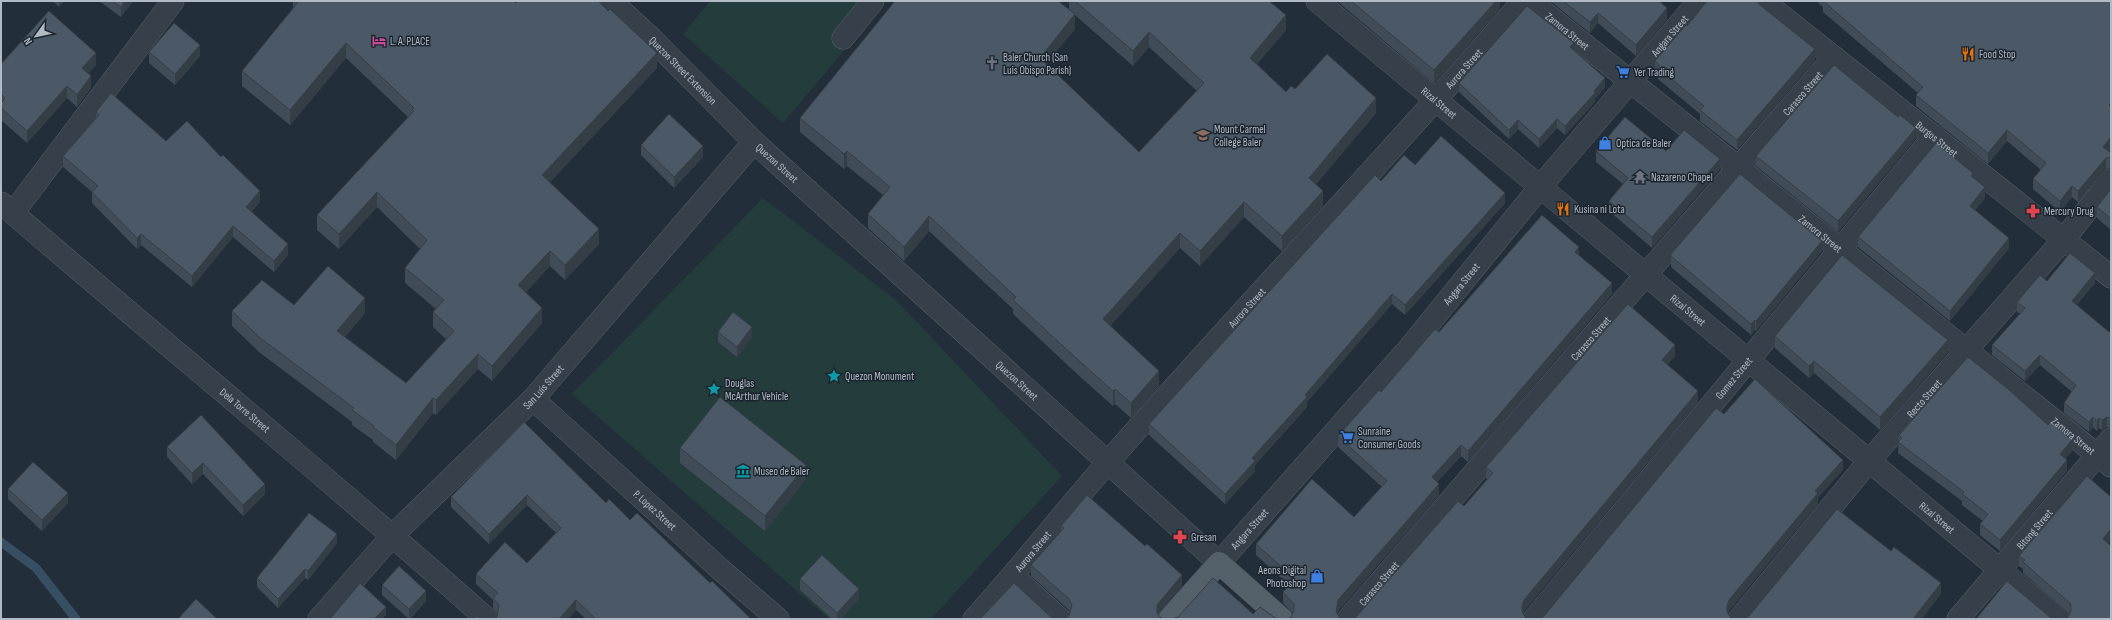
<svg xmlns="http://www.w3.org/2000/svg" width="2112" height="620" font-family="'Sofia Sans Condensed',sans-serif">
<style>
.green{fill:#253c3c}
.lines{fill:none;stroke-linecap:round;stroke-linejoin:round}
.stream{stroke:#384e63;stroke-width:9}
.minor-casing{stroke:#545e68;stroke-width:23}
.major-casing{stroke:#424c56;stroke-width:23}
.minor{stroke:#36404a;stroke-width:22}
.major{stroke:#54606a;stroke-width:22}
.wall{fill:#404c57;fill-rule:evenodd}
.shaded-wall{fill:#343e47}
.building{fill:#4b5865;stroke:#343e47}
.labels{text-anchor:middle;dominant-baseline:central;stroke-width:3;stroke-linejoin:round;paint-order:stroke}
.street-label{font-size:11px;fill:#b1bbc6;stroke:#1b252f}
.poi-label{font-size:11px;fill:#b1bbc6;stroke:#1b252f;text-anchor:start}
</style>
<rect width="100%" height="100%" fill="#222f3a"/>
<path class="green" d="M710 1H886L783 123 683 34Z
M763 198 896 300 1062 476 931 619H829L572 394Z"/>
<g class="lines">
<path class="stream" d="M1 542 36 568 76 619"/>
<g class="minor-casing">
<g id="minor">
<path id="s1" d="M611 1 652 39 754 142 1219 563 1410 347 1540 187 1699 1"/>
<path id="s2" d="M1317 1 2059 619"/>
<path id="s3" d="M1530 1 2111 466"/>
<path id="s4" d="M1763 1 2111 277"/>
<path d="M843 38 873 1"/>
<path id="s5" d="M1 203C162 342 328 477 487 619"/>
<path d="M13 213 173 1"/>
<path id="s6" d="M533 399 720 569 778 619"/>
<path d="M1013 576 1060 619"/>
<path id="s7" d="M319 619 393 535 533 399 754 142"/>
<path id="s8" d="M974 619C1021 568 1063 513 1109 461 1245 306 1388 157 1523 1"/>
<path id="s9" d="M1348 619 1834 57"/>
<path id="s10" d="M1534 619 1934 136"/>
<path id="s11" d="M1739 619 1869 461 2064 239 2111 180"/>
<path id="s12" d="M1958 619 2111 439"/>
</g>
</g>
<g class="major-casing">
<path id="major" d="M1169 619 1219 563 1282 619"/>
</g>
<use href="#minor" class="minor"/>
<use href="#major" class="major"/>
</g>
<path class="wall" d="M53 1H64L59 7Z
M99 1H133L121 17Z
M293 1H513L516 3 657 68 550 182 599 244 565 280 550 266 526 292 542 323 492 381 478 369 436 415 433 413 396 460 373 442V440L352 425V422L259 352 232 326V311L294 305 365 313 345 337 406 383 446 339 433 327V312L436 309 405 283V268L420 249 377 207 339 249 317 230V215L408 117 346 58 290 125 242 86V71L293 9Z
M892 1H1058L1069 10V1H1269L1286 30 1257 64 1286 92 1295 89 1376 113 1316 184 1323 206 1282 251 1244 217 1200 266 1180 248 1110 326 1159 386 1131 418 1115 404 1113 406 1076 373 1013 314V309L929 231 904 261 868 228V214L883 195 847 166 844 169 800 132V118L894 3ZM1075 15 1133 66 1149 47 1197 91 1139 152 1046 64 1075 29Z
M1337 1H1500V9L1434 83Z
M1550 1H1659L1667 19 1636 56 1598 23 1590 33Z
M1816 1H2111V148L2109 151 2111 153V168L2106 169 2078 202 2072 197 2060 212 2033 189V179L2041 170 2007 141 1988 164 1916 106V95L1918 93 1823 12V7Z
M1760 5 1815 60 1737 150 1700 121V114L1658 79V75L1655 72V61L1687 26Z
M1574 50 1605 87 1595 99V102L1565 135 1557 128 1539 148 1518 129 1509 139 1459 92V83Z
M149 52 200 56 175 85 149 63Z
M1 64 96 65 88 74 91 88 77 107 67 98 27 143 1 120Z
M96 112 166 141 260 202 251 212 288 255 274 272 233 237 192 287 141 245 137 249 92 203V192L63 167V156L96 118Z
M1916 138 1838 232 1756 166V156Z
M641 145 703 157 674 188 641 155Z
M1596 151H1666L1720 169 1652 248 1609 211V201L1623 184 1596 162Z
M1415 165 1505 203 1405 315 1392 304 1307 402V407L1255 465V471L1225 504 1149 435V424L1381 181Z
M1973 177 1985 198 1975 210 2009 248 1950 321 1858 247V237Z
M2111 189V230L2097 218V207Z
M1822 251 1756 331 1755 330 1751 335 1671 267V254Z
M1579 255 1612 294 1468 462 1461 456 1437 482 1439 495 1338 611V614L1340 618 1291 617 1293 614 1283 603V592L1289 585 1256 555V544L1354 517 1382 487 1338 447V436L1439 332Z
M2047 281 2095 283 2076 305 2109 332 2111 330V428L2107 427 2102 430 2099 428 2097 431 2093 427 2089 432 2064 413V403L2072 392 2040 365 2025 381 1992 355V345L2020 314 2017 312V302Z
M718 332 752 338 737 357 718 342Z
M1775 336 1948 352 1880 430 1814 373 1809 378 1775 348Z
M1675 356 1667 364 1698 402 1524 611 1523 614 1526 618 1357 616 1464 506 1487 479 1486 478V467Z
M201 415 265 494 243 516 203 474 192 484 167 457V447Z
M524 422 606 503 630 520 710 583 751 619H586L576 610 568 619H494L497 617V613L493 608V600L476 584V574L527 563 556 533 527 505 489 544 451 507V497Z
M1899 435 2072 451 2065 459 2067 471 2000 551 1980 535V524L1983 521 1962 505V501L1898 453Z
M680 448 806 479 765 531 680 463Z
M8 489 68 503 42 531 8 499Z
M1061 526 1182 586 1069 616 1070 613 1069 610 1031 576V565L1061 531Z
M337 543 308 580 305 578 278 608 257 587V578Z
M2108 543 2068 617 2070 614 2023 573V569L2019 566V556Z
M800 579 859 599 841 619H832L800 590Z
M382 585 426 601 410 619H409L382 595Z"/>
<path class="shaded-wall" d="M59 1H64L59 7Z
M125 1H133L121 17V7Z
M1496 1H1500V9L1434 83V70Z
M1667 8V19L1636 56V45Z
M1598 13V23L1590 33V22Z
M1075 14V29L1040 72V58Z
M1286 15V30L1250 72V58Z
M1149 32V47L1133 66V51Z
M346 43V58L290 125V110Z
M1574 43V52L1570 47Z
M200 45V56L175 85V74Z
M1815 49V60L1737 150V140Z
M96 53V65L82 80V68Z
M657 53V68L542 190V175Z
M91 76V88L77 107V95Z
M1605 78V87L1595 99V102L1565 135V126Z
M67 86V98L27 143V131Z
M1376 98V113L1309 193V178Z
M1557 119V128L1539 148V139Z
M1518 120V129L1509 139V130Z
M1916 128V138L1838 232V221Z
M2007 130V141L1988 164V153Z
M2111 137V148L2103 157V147Z
M703 146V157L674 188V177Z
M847 151V166L844 169V154Z
M2106 158V169L2078 202V191Z
M1720 159V169L1652 248V237Z
M2072 186V197L2060 212V201Z
M1985 187V198L1970 217V206Z
M260 191V202L246 218V207Z
M1323 191V206L1282 251V236Z
M377 192V207L339 249V234Z
M1505 193V203L1405 315V305Z
M1244 202V217L1200 266V251Z
M929 216V231L904 261V247Z
M233 226V237L192 287V276Z
M599 229V244L565 280V265Z
M1180 233V248L1103 334V319Z
M141 234V245L137 249V238Z
M2009 238V248L1950 321V311Z
M1822 241V251L1756 331V321Z
M288 244V255L274 272V261Z
M1579 247V257L1575 252Z
M550 251V266L518 300V285Z
M2095 273V283L2072 311V301Z
M1612 283V294L1468 462V451Z
M1392 294V304L1307 402V407L1255 465V471L1225 504V494L1252 458 1305 395Z
M365 298V313L337 346V331Z
M542 308V323L492 381V366Z
M1755 320V330L1751 335V324Z
M752 327V338L737 357V347Z
M1948 340V352L1880 430V417Z
M1675 345V356L1662 370V360Z
M478 354V369L436 415V400Z
M2040 355V365L2025 381V371Z
M1814 361V373L1809 378V366Z
M1159 371V386L1131 418V403Z
M1115 389V404L1113 406V391Z
M1698 391V402L1524 611 1522 617V606L1524 600Z
M433 398V413L396 460V445Z
M2093 417V427L2089 432V422Z
M2107 417V427L2102 430V420Z
M2099 418V428L2097 431V421Z
M2072 440V451L2060 465V454Z
M1461 445V456L1432 488V477Z
M1843 460V470L1818 498V504L1729 611 1727 617V606L1729 600 1815 491Z
M2067 460V471L2000 551V540Z
M203 463V474L192 484V473Z
M806 465V479L765 531V516Z
M265 484V494L243 516V505Z
M1439 484V495L1338 611 1337 619 1336 612 1338 600Z
M68 493V503L42 531V520Z
M527 495V505L489 544V534Z
M2111 529V540L2103 550V539Z
M337 534V543L308 580V571Z
M305 569V578L278 608V599Z
M1182 575V586L1157 616V605Z
M1941 583V594L1922 619H1913Z
M859 589V599L841 619H837V613Z
M426 591V601L409 619V609Z
M576 600V610L568 619H559Z
M386 607V615L382 619H374Z"/>
<path class="building" d="M112 1H125L121 7Z
M299 1H513L516 3 518 1H598L608 11 610 9 657 53 542 175 599 229 565 265 550 251 518 285 542 308 492 366 478 354 436 400 433 398 396 445 373 427 374 426 352 410 354 408 259 337 232 311 262 280 294 305 328 266 365 298 337 331 406 383 454 331 433 312 444 300 405 268 427 240 377 192 339 234 317 215 414 111 412 109 414 108 346 43 290 110 242 71Z
M895 1H1058L1075 14 1040 58 1139 152 1204 83 1149 32 1133 51 1075 1H1269L1286 15 1250 58 1286 92 1291 86 1295 89 1327 54 1376 98 1309 178 1323 191 1282 236 1244 202 1200 251 1180 233 1103 319 1159 371 1131 403 1115 389 1113 391 1076 358 1013 300 1016 297 929 216 904 247 868 214 890 187 847 151 844 154 800 118Z
M1351 1H1496L1434 70Z
M1563 1H1659L1667 8 1636 45 1598 13 1590 22Z
M1707 1H1757L1760 5 1815 49 1737 140 1700 110 1704 106 1658 68 1660 66 1655 61 1686 25 1687 26Z
M1823 1H2111V103L2109 105 2111 107V137L2103 147 2111 153V157L2106 158 2078 191 2072 186 2060 201 2033 179 2046 163 2007 130 1988 153 1916 95 1923 87Z
M1527 6 1574 43 1570 47 1605 78 1594 91 1595 93 1565 126 1557 119 1539 139 1518 120 1509 130 1459 83Z
M49 11 96 53 82 68 91 76 77 95 67 86 27 131 1 108V103L5 98 1 94V64Z
M174 23 200 45 175 74 149 52Z
M1834 65 1898 117 1900 115 1916 128 1838 221 1756 156Z
M111 93 166 141 187 121 221 157 223 155 260 191 246 207 288 244 274 261 233 226 192 276 141 234 137 238 92 192 98 186 63 156 99 115 96 112Z
M669 114 703 146 674 177 641 145Z
M1625 117 1666 151 1684 130 1720 159 1652 237 1609 201 1628 178 1596 151Z
M1441 136 1505 193 1405 305 1392 294 1305 395 1307 397 1252 458 1255 461 1225 494 1149 424 1375 175 1381 181 1404 155 1415 165Z
M1936 143 1973 173 1971 176 1985 187 1970 206 2009 238 1950 311 1858 237Z
M1740 174 1822 241 1756 321 1755 320 1751 324 1671 256V254Z
M2111 189V219L2097 207Z
M1542 215 1579 247 1575 252 1612 283 1468 451 1461 445 1432 477 1439 484 1338 600 1336 612 1340 618 1346 619H1288L1291 617 1294 610V604L1283 592 1295 579 1256 544 1312 479 1354 517 1387 481 1338 436 1379 390 1381 392 1435 329 1439 332Z
M2070 253 2095 273 2072 301 2109 332 2111 330V418L2107 417 2102 420 2099 418 2097 421 2093 417 2089 422 2064 403 2076 385 2040 355 2025 371 1992 345 2025 308 2017 302 2040 275 2047 281Z
M1842 255 1948 340 1880 417 1814 361 1809 366 1775 336Z
M1628 304 1675 345 1662 360 1698 391 1524 600 1522 606V612L1526 618 1532 619H1354L1357 616 1458 501 1464 506 1493 473 1486 467Z
M733 312 752 327 737 347 718 332Z
M1968 357 2008 389 2048 425 2050 422 2072 440 2060 454 2067 460 2000 540 1980 524 1988 514 1962 494 1964 492 1898 442 1902 438 1899 435Z
M1755 379 1843 460 1815 491 1818 493 1729 600 1727 606V612L1731 618 1733 619H1540L1544 616 1716 408 1724 414Z
M720 397 806 465 765 516 680 448Z
M201 415 265 484 243 505 203 463 192 473 167 447Z
M524 422 606 503 609 499 630 520 637 513 710 583 712 581 751 619H596L576 600 559 619H494L497 617 499 605 493 598 498 593 476 574 505 542 527 563 561 528 527 495 489 534 451 497Z
M33 462 68 493 42 520 8 489Z
M2087 476 2111 497V529L2103 539 2111 546V619H2065L2068 617 2071 611V604L2023 562 2025 560 2019 556Z
M1087 495 1145 546 1147 544 1182 575 1157 605V613L1161 618 1164 619H1065L1069 616 1072 605 1069 599 1031 565 1064 528 1061 526Z
M1837 509 1891 551 1894 547 1941 583 1913 619H1745L1749 616Z
M309 513 337 534 308 571 305 569 278 599 257 578Z
M822 555 859 589 837 613 800 579Z
M399 566 426 591 409 609 382 585Z
M1213 578 1253 614 1260 607 1277 619H1172L1178 617Z
M2007 581 2051 618 2054 619H1976Z
M360 583 386 607 374 619H330Z
M1014 583 1052 618 1058 619H980Z
M196 599 216 618 215 619H178Z
M477 616 481 619H474Z"/>
<defs>
<g id="hotel-bare" transform="scale(1.08)"><path d="M-6-4.5h1.5V1H6V5H4.5V3h-9V5H-6ZM-4 0a1.8 1.8 0 1 1 3.6 0ZM.5 0V-2.5h3Q6-2.5 6 0Z" fill="#d1479c" stroke="#1b252f" stroke-width="2.5" paint-order="stroke"/></g>
<g id="restaurant-bare" transform="scale(1.08)"><path d="M-5-6h1v4h1v-4h1v4h1v-4h1v5L-1.5 .5V6h-2V.5L-5-1ZM5-6V6H3V1.5H1.5Q1.5-4 5-6Z" fill="#e8710a" stroke="#1b252f" stroke-width="2.5" paint-order="stroke"/></g>
<g id="church-bare" transform="scale(1.08)"><path d="M-1.2-6h2.4v3.5h3.3v2.4h-3.3V6h-2.4V-.1h-3.3v-2.4h3.3Z" fill="#6b7280" stroke="#1b252f" stroke-width="2.5" paint-order="stroke"/></g>
<g id="supermarket-bare" transform="scale(1.08)"><path d="M-6-5.5h2.5l.6 2H6L4.5 2H-2.5L-4.4-4H-6ZM-1.5 3.2a1.3 1.3 0 1 0 .1 0ZM3 3.2a1.3 1.3 0 1 0 .1 0Z" fill="#3f7fe0" stroke="#1b252f" stroke-width="2.5" paint-order="stroke"/></g>
<g id="university-bare" transform="scale(1.08)"><path d="M0-5L7-2L0 1L-7-2ZM-4 1L0 2.5L4 1V4Q0 6-4 4Z" fill="#8d6e63" stroke="#1b252f" stroke-width="2.5" paint-order="stroke"/></g>
<g id="shop-bare" transform="scale(1.08)"><path d="M-5-2.5h2.3a2.7 3.5 0 0 1 5.4 0H5L5.5 6h-11ZM-1.5-2.5h3a1.5 2.3 0 0 0-3 0Z" fill="#3f7fe0" stroke="#1b252f" stroke-width="2.5" paint-order="stroke"/></g>
<g id="temple-bare" transform="scale(1.08)"><path d="M0-6L5-2H3V0L6.5 2.5H4V6H1.5V3h-3V6H-4V2.5H-6.5L-3 0V-2H-5Z" fill="#6b7280" stroke="#1b252f" stroke-width="2.5" paint-order="stroke"/></g>
<g id="pharmacy-bare" transform="scale(1.08)"><path d="M-2-6h4v4h4v4h-4v4h-4v-4h-4v-4h4Z" fill="#e0444e" stroke="#1b252f" stroke-width="2.5" paint-order="stroke"/></g>
<g id="sight-bare" transform="scale(1.08)"><path d="M0-6L1.8-2.2L6-1.7L2.9 1.2L3.7 5.4L0 3.3L-3.7 5.4L-2.9 1.2L-6-1.7L-1.8-2.2Z" fill="#0f9aa8" stroke="#1b252f" stroke-width="2.5" paint-order="stroke"/></g>
<g id="museum-bare" transform="scale(1.08)"><path d="M0-6L6-3V-2H-6V-3ZM-5-1h2V3h-2ZM-1-1h2V3h-2ZM3-1h2V3H3ZM-6 4H6V6H-6Z" fill="#0f9aa8" stroke="#1b252f" stroke-width="2.5" paint-order="stroke"/></g>
</defs>
<g fill-rule="evenodd">
<use href="#hotel-bare" x="379" y="41"/>
<use href="#restaurant-bare" x="1968" y="54"/>
<use href="#church-bare" x="992" y="63"/>
<use href="#supermarket-bare" x="1623" y="72"/>
<use href="#university-bare" x="1203" y="135"/>
<use href="#shop-bare" x="1605" y="143"/>
<use href="#temple-bare" x="1640" y="177"/>
<use href="#restaurant-bare" x="1563" y="209"/>
<use href="#pharmacy-bare" x="2033" y="211"/>
<use href="#sight-bare" x="834" y="376"/>
<use href="#sight-bare" x="714" y="389"/>
<use href="#supermarket-bare" x="1347" y="437"/>
<use href="#museum-bare" x="743" y="471"/>
<use href="#pharmacy-bare" x="1180" y="537"/>
<use href="#shop-bare" x="1317" y="576"/>
</g>
<g class="labels">
<g class="street-label">
<text stroke="none"><textPath href="#s3" startOffset="48">Zamora Street</textPath></text>
<text stroke="none"><textPath href="#s1" startOffset="1522">Angara Street</textPath></text>
<text stroke="none"><textPath href="#s8" startOffset="737">Aurora Street</textPath></text>
<text stroke="none"><textPath href="#s1" startOffset="100">Quezon Street Extension</textPath></text>
<text stroke="none"><textPath href="#s9" startOffset="695">Carasco Street</textPath></text>
<text stroke="none"><textPath href="#s2" startOffset="159">Rizal Street</textPath></text>
<text stroke="none"><textPath href="#s4" startOffset="222">Burgos Street</textPath></text>
<text stroke="none"><textPath href="#s1" startOffset="232">Quezon Street</textPath></text>
<text stroke="none"><textPath href="#s3" startOffset="372">Zamora Street</textPath></text>
<text stroke="none"><textPath href="#s1" startOffset="1198">Angara Street</textPath></text>
<text stroke="none"><textPath href="#s8" startOffset="414">Aurora Street</textPath></text>
<text stroke="none"><textPath href="#s2" startOffset="483">Rizal Street</textPath></text>
<text stroke="none"><textPath href="#s9" startOffset="371">Carasco Street</textPath></text>
<text stroke="none"><textPath href="#s10" startOffset="313">Gomez Street</textPath></text>
<text stroke="none"><textPath href="#s1" startOffset="556">Quezon Street</textPath></text>
<text stroke="none"><textPath href="#s7" startOffset="323">San Luis Street</textPath></text>
<text stroke="none"><textPath href="#s11" startOffset="288">Recto Street</textPath></text>
<text stroke="none"><textPath href="#s5" startOffset="320">Dela Torre Street</textPath></text>
<text stroke="none"><textPath href="#s3" startOffset="696">Zamora Street</textPath></text>
<text stroke="none"><textPath href="#s6" startOffset="165">P. Lopez Street</textPath></text>
<text stroke="none"><textPath href="#s2" startOffset="807">Rizal Street</textPath></text>
<text stroke="none"><textPath href="#s1" startOffset="874">Angara Street</textPath></text>
<text stroke="none"><textPath href="#s12" startOffset="118">Bitong Street</textPath></text>
<text stroke="none"><textPath href="#s8" startOffset="90">Aurora Street</textPath></text>
<text stroke="none"><textPath href="#s9" startOffset="47">Carasco Street</textPath></text>
</g>
<g class="poi-label">
<text x="390" y="41">L. A. PLACE</text>
<text x="1979" y="54">Food Stop</text>
<text x="1003" y="57">Baler Church (San<tspan x="1003" dy="13">Luis Obispo Parish)</tspan></text>
<text x="1634" y="72">Yer Trading</text>
<text x="1214" y="129">Mount Carmel<tspan x="1214" dy="13">College Baler</tspan></text>
<text x="1616" y="143">Optica de Baler</text>
<text x="1651" y="177">Nazareno Chapel</text>
<text x="1574" y="209">Kusina ni Lota</text>
<text x="2044" y="211">Mercury Drug</text>
<text x="845" y="376">Quezon Monument</text>
<text x="725" y="383">Douglas<tspan x="725" dy="13">McArthur Vehicle</tspan></text>
<text x="1358" y="431">Sunraine<tspan x="1358" dy="13">Consumer Goods</tspan></text>
<text x="754" y="471">Museo de Baler</text>
<text x="1191" y="537">Gresan</text>
<text x="1306" y="570" text-anchor="end">Aeons Digital<tspan x="1306" dy="13">Photoshop</tspan></text>
</g>
</g>
<rect width="2112" height="620" fill="none" stroke="#b1bbc6" stroke-width="4"/>
<g transform="translate(36 36) rotate(237)" stroke="#1b252f" stroke-width="3" paint-order="stroke">
<path d="M0-3L7 15L0 10L-7 15Z" fill="#b1bbc6"/>
<text y="-6" font-size="11" font-weight="bold" text-anchor="middle" fill="#b1bbc6">N</text>
</g>
</svg>
